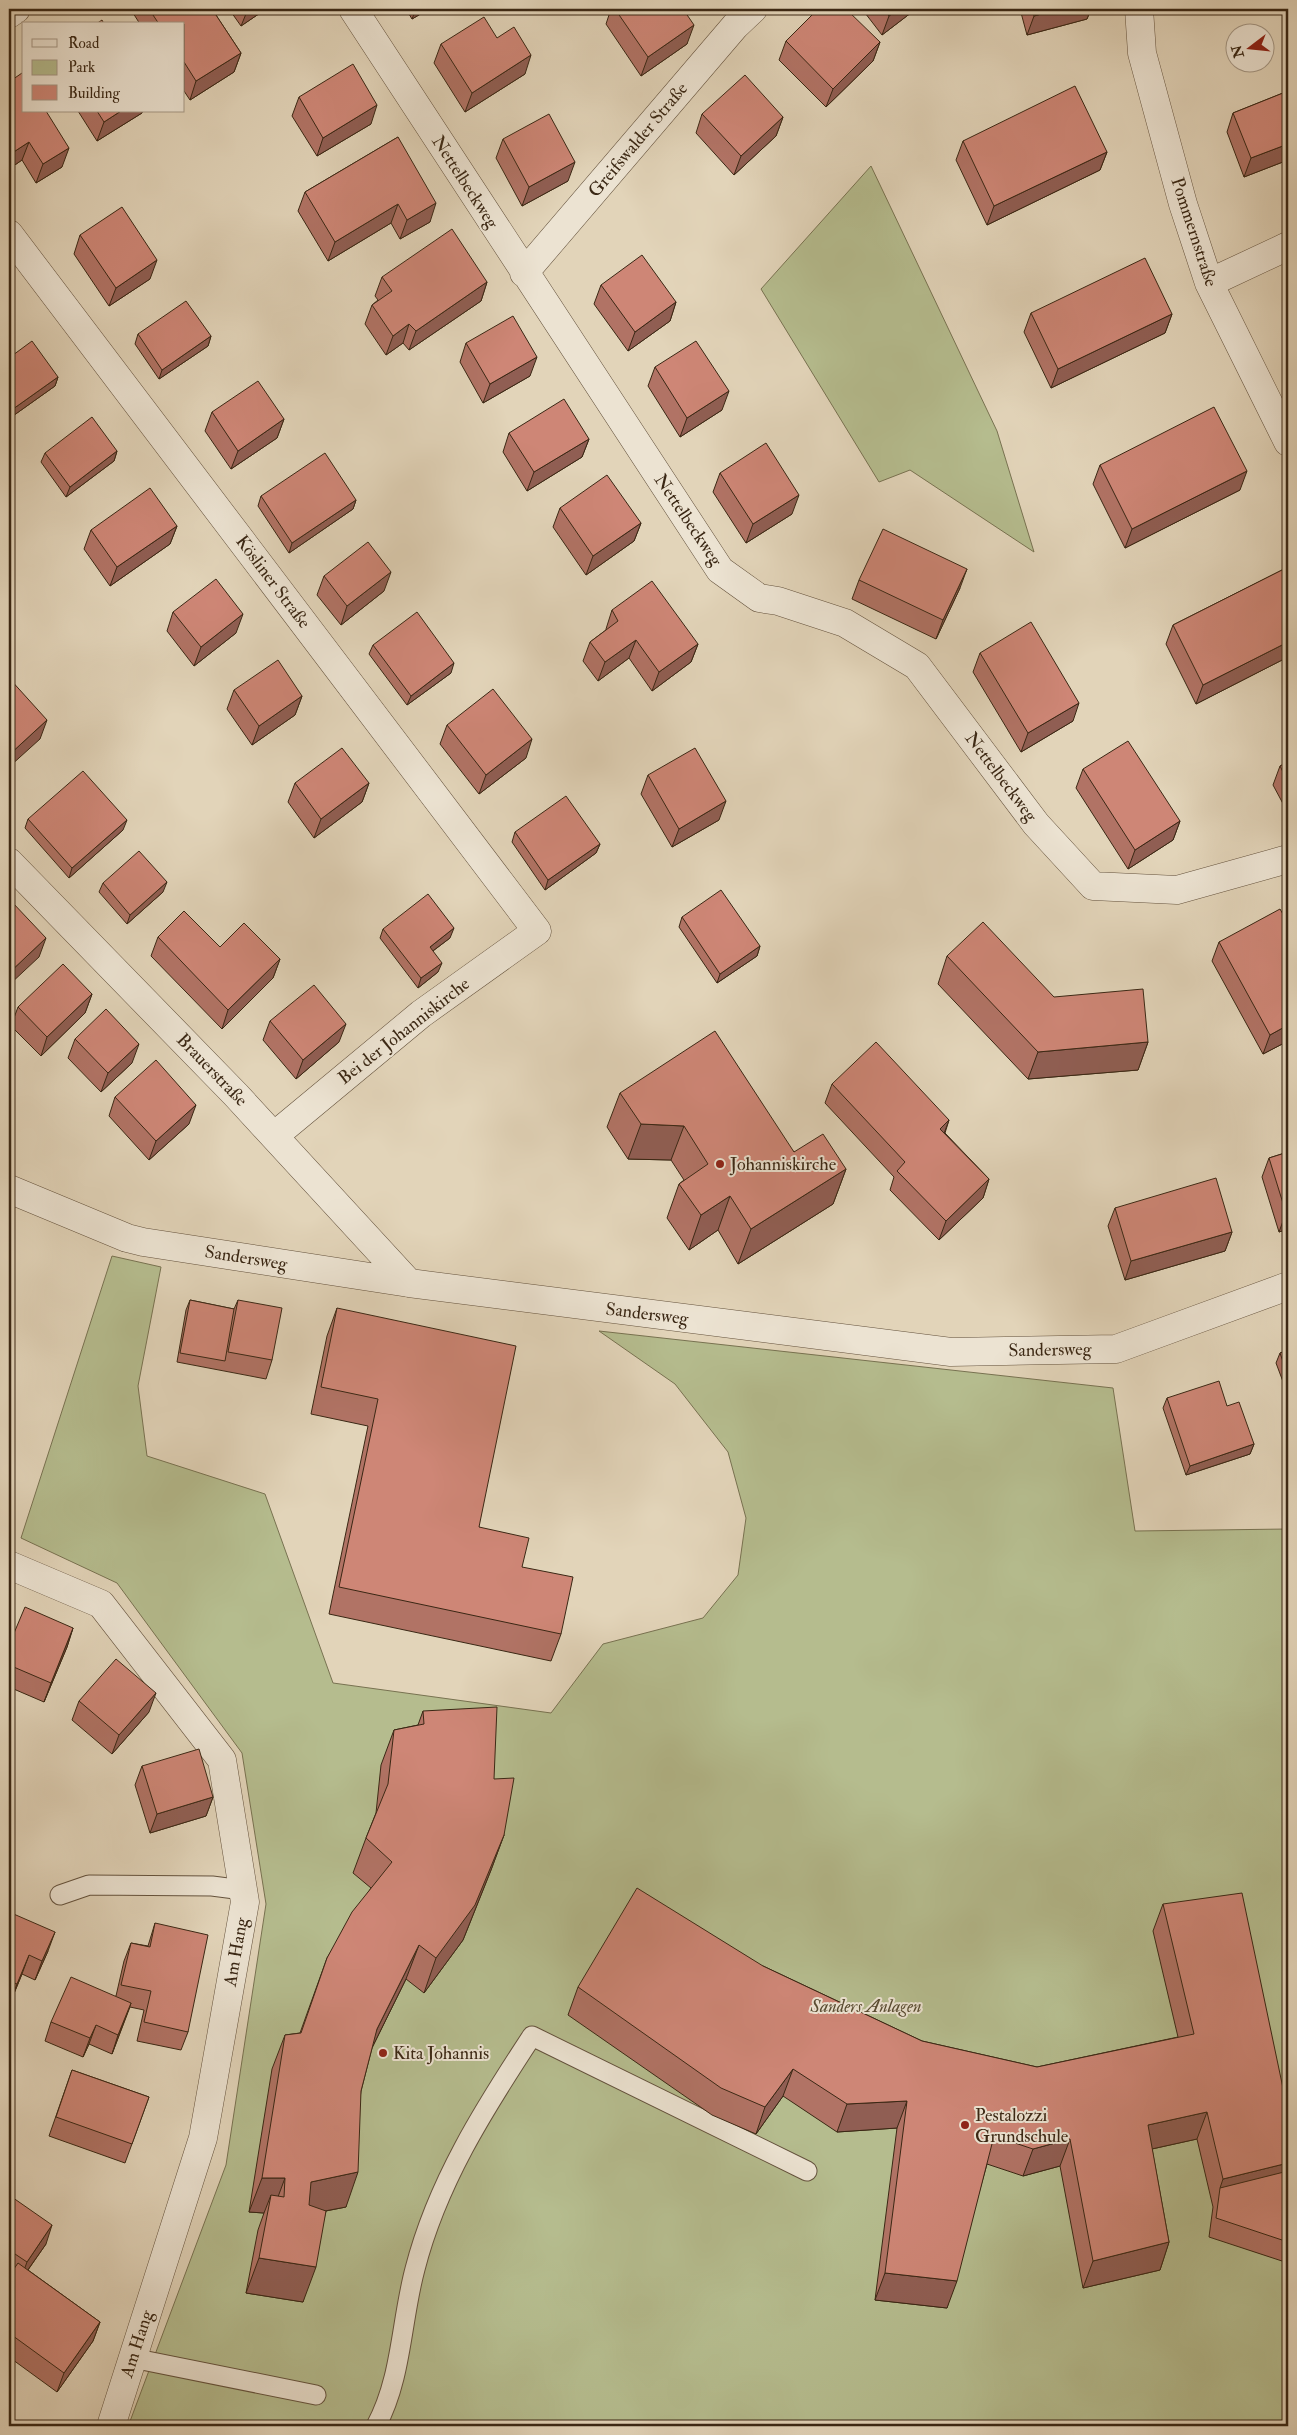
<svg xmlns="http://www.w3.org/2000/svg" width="1297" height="2435" font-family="'IM FELL Double Pica',serif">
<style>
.green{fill:#b5bc8e;stroke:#787251}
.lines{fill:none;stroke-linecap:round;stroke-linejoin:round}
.service-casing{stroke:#64523d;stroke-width:21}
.minor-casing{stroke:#64523d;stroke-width:29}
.service{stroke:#ece3d2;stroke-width:19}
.minor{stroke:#ece3d2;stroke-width:28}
.wall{fill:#b17365;stroke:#3a2714}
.shaded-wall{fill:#905e53;stroke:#3a2714}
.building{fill:#ce8676;stroke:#3a2714}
.poi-dot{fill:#8f2418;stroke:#ece3d2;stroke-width:2}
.labels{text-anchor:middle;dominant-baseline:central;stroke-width:4;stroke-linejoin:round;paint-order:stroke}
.street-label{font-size:18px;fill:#3a2714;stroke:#ece3d2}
.poi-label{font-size:18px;fill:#3a2714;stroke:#ece3d2;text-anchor:start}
.park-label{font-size:18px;font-style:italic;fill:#594c32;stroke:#ece3d2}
</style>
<rect width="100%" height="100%" fill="#e2d4b9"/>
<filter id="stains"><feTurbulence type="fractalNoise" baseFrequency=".004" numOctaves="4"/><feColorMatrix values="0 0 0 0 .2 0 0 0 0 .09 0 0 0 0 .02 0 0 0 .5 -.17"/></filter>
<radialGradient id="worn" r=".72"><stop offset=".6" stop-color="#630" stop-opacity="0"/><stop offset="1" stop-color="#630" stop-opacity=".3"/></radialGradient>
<path class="green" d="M871 166 997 431 1034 552 910 470 879 482 761 289Z
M112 1256 161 1267 138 1386 147 1456 265 1494 333 1683 551 1713 603 1644 703 1618 738 1575 746 1518 728 1452 675 1384 599 1331 1113 1388 1135 1531 1288 1529V2426H132L129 2424 226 2165 266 1904 242 1753 117 1583 21 1538Z"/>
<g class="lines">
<g class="service-casing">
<path id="service" d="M60 1895 89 1885 212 1886 243 1890
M132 2358 316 2395
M376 2426C402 2378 401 2321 415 2269 437 2183 484 2109 532 2036L807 2171"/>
</g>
<g class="minor-casing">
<path id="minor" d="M353 9 720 570 759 598 778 601 845 623 917 666 1036 824 1093 886 1177 890 1288 859
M1139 9 1142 53 1183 204 1209 283 1288 442
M9 14 16 9
M9 234 537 931 421 1014 274 1136
M524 273 735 26 753 9
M1209 283 1288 246
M9 862 236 1095 409 1283
M9 1189 127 1238 143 1242 409 1283 951 1352 1116 1349 1288 1286
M9 1565 101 1604 222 1760 245 1902 203 2138 111 2426"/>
</g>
<use href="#service" class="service"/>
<use href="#minor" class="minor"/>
</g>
<path class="wall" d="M134 9H212L241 53 234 72 190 100 184 91V24H140L133 13Z
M229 9H266L241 26Z
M406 9H429L412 19Z
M611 9H683L687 44 641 76 606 24Z
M862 9H916L882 35Z
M1020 9H1091L1087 19 1027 35Z
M497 38 525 74 465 112 434 63 441 44Z
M786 41 880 42 873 61 826 107 779 60Z
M9 82 62 167 36 183 22 160 9 169Z
M1288 91V160L1244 177 1227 132 1233 113Z
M299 97 371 124 317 156 292 116Z
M78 111H142V113L97 141Z
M702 114 783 117 776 136 734 175 696 133Z
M398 137 430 222 400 239 391 223 328 261 298 211 305 192Z
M503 139 568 181 522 206 496 158Z
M963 141 1107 152 1100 170 987 225 956 160Z
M80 235 150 279 109 306 74 254Z
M382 277 487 282 481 301 409 350 403 343 386 355 365 324 372 305 378 300 375 296Z
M601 285 676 302 670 321 628 351 594 304Z
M1031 313 1172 314 1165 333 1051 388 1024 332Z
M138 334 211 336 208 346 159 379 135 344Z
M466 343 530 376 483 403 460 362Z
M9 358 58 377 55 386 10 418 9 417Z
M655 367 722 410 680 437 648 386Z
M212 412 284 419 277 438 231 469 205 431Z
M509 433 589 439 582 457 527 491 503 452Z
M117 451 114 461 66 497 41 462 45 453Z
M1100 465 1240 490 1125 548 1093 484Z
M720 473 792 514 746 543 713 492Z
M261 496 356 500 353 509 289 553 258 506Z
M560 508 641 523 634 541 586 575 553 527Z
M177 526 170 544 110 586 84 549 91 530Z
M1288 567V657L1196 704 1166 644 1173 625Z
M324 576 384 591 341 625 317 595Z
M859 580 960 588 936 639 852 599Z
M612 610 698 644 691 662 652 691 629 658 598 681 583 661 590 642 606 630V629Z
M173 612 236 633 194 666 167 631Z
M373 645 451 673 407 705 369 654Z
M980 653 1073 721 1021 752 973 672Z
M234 690 302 696 295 715 252 745 227 709Z
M447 725 526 758 479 794 440 744Z
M1288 762V813L1273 785 1280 766Z
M1083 769 1180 821 1173 840 1128 869 1076 788Z
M648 775 719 820 672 847 641 794Z
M295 783H369L362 802 314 838 288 802Z
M28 819 123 830 69 878 25 828Z
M515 832 600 844 596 853 545 890 512 842Z
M103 883 163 892 127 924 99 892Z
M682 917 760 946 757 956 717 983 679 927Z
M1288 923V1041L1263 1054 1212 961 1219 942Z
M383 929 450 938 433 951 438 972 418 988 380 938Z
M158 937 220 947 280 959 273 978 222 1029 151 956Z
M947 956 1148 1042 1138 1070 1028 1079 938 984Z
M92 994 85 1013 41 1056 11 1026 18 1007Z
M270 1021 339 1042 296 1079 263 1040Z
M75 1039 132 1063 101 1092 68 1058Z
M832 1084 949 1120 945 1133 989 1179 983 1198 939 1240 890 1190 894 1177 825 1103Z
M620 1093 846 1169 833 1204 738 1264 718 1230 689 1250 667 1218 679 1184 684 1180 671 1160 628 1159 607 1127Z
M115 1097 189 1124 149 1160 109 1116Z
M1288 1152V1229L1279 1232 1262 1177 1269 1158Z
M1115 1208 1232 1232 1225 1251 1125 1280 1108 1226Z
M190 1300 234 1309 238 1300 272 1360 266 1379 177 1362 186 1310Z
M337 1308 479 1527 522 1567 561 1634 551 1661 329 1614 368 1426 311 1414 327 1336Z
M1288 1350V1395L1276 1363 1280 1353Z
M1167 1398 1227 1406 1254 1444 1250 1454 1186 1475 1163 1408Z
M73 1628 67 1647 44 1702 9 1687V1645Z
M79 1701 149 1712 112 1754 72 1720Z
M423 1711 494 1779 504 1835 491 1870 463 1940 424 1993 406 1979 372 2048 361 2091 346 2207 326 2211 303 2302 246 2293 258 2230 264 2213 249 2212 272 2069 285 2035 300 2033 327 1958 371 1888 353 1873 366 1838 376 1813 381 1765 394 1730 418 1725Z
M142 1766 213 1797 206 1816 150 1833 135 1785Z
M1163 1904 1288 2112V2263L1209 2237 1213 2207 1197 2139 1152 2149 1169 2242 1160 2270 1083 2288 1060 2166 1023 2176 987 2164 947 2308 875 2300 897 2128 837 2132 783 2096 756 2134 712 2115 568 2015 578 1987 763 1966 922 2041 1037 2067 1178 2037 1153 1931Z
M9 1912 48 1951 35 1980 22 1974 10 2003H9Z
M155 1923 188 2032 181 2050 137 2041 144 2010 130 2007 112 2054 89 2044 83 2057 45 2041 51 2022 116 1996 124 1961 131 1943 148 1946Z
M72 2070 149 2097 125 2163 49 2136Z
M9 2195 46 2244 28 2270 100 2322 93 2341 57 2392 9 2357V2276L10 2274 9 2273Z"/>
<path class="shaded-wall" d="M248 9H266L241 26Z
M416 9H429L412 19Z
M898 9H916L882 35 889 16Z
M1060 9H1091L1087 19 1027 35 1034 16Z
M694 25 687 44 641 76 648 57Z
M880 42 873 61 826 107 833 89Z
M241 53 234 72 190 100 196 81Z
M531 55 525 74 465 112 472 93Z
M377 105 371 124 317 156 323 138Z
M121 111H142V113L97 141 104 122Z
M783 117 776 136 734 175 741 156Z
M29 142 22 160 9 169V155Z
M1288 144V160L1244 177 1251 158Z
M69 148 62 167 36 183 43 164Z
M1107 152 1100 170 987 225 994 206Z
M575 162 568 181 522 206 529 187Z
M436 203 430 222 400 239 407 220Z
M398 204 391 223 328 261 335 242Z
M157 260 150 279 109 306 116 288Z
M487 282 481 301 409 350 416 331Z
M676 302 670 321 628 351 635 332Z
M1172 314 1165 333 1051 388 1058 369Z
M409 324 403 343 386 355 393 336Z
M211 336 208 346 159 379 162 370Z
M537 357 530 376 483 403 490 384Z
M58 377 55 386 10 418 13 409Z
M729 391 722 410 680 437 687 418Z
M284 419 277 438 231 469 238 451Z
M589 439 582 457 527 491 534 472Z
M117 451 114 461 66 497 70 487Z
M1247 471 1240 490 1125 548 1132 529Z
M799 495 792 514 746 543 753 524Z
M356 500 353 509 289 553 292 543Z
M641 523 634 541 586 575 593 556Z
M177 526 170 544 110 586 117 567Z
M967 569 960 588 936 639 943 620Z
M391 572 384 591 341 625 347 606Z
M243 614 236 633 194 666 201 647Z
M636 640 629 658 598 681 605 662Z
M1288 642V657L1196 704 1203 685Z
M698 644 691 662 652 691 659 672Z
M454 663 451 673 407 705 411 696Z
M302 696 295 715 252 745 259 726Z
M1079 703 1073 721 1021 752 1028 733Z
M47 720 40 739 9 767V755Z
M532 739 526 758 479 794 486 775Z
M369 783 362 802 314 838 321 819Z
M726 801 719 820 672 847 679 829Z
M127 820 123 830 69 878 72 868Z
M1180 821 1173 840 1128 869 1135 850Z
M600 844 596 853 545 890 548 880Z
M167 882 163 892 127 924 130 915Z
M454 928 450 938 426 956 430 947Z
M46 938 39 957 9 985V973Z
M760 946 757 956 717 983 720 974Z
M280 959 273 978 222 1029 228 1010Z
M442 963 438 972 418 988 421 978Z
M92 994 85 1013 41 1056 47 1037Z
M346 1024 339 1042 296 1079 303 1060Z
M1288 1025V1041L1263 1054 1270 1035Z
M1148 1042 1138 1070 1028 1079 1038 1052Z
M139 1044 132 1063 101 1092 108 1073Z
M196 1105 189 1124 149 1160 156 1141Z
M949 1120 942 1139 940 1129Z
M641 1124 684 1126 671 1160 628 1159Z
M846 1169 833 1204 738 1264 751 1229Z
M989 1179 983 1198 939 1240 946 1221Z
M730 1196 718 1230 689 1250 701 1215Z
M1286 1213H1288V1229L1279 1232Z
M1232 1232 1225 1251 1125 1280 1131 1261Z
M1254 1444 1250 1454 1186 1475 1190 1466Z
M73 1628 67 1647 44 1702 51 1683Z
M156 1693 149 1712 112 1754 119 1735Z
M213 1797 206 1816 150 1833 157 1814Z
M504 1835 491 1870 463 1940 424 1993 436 1958Z
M55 1932 48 1951 35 1980 42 1961Z
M419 1945 406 1979 364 2064 377 2029Z
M29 1955 22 1974 10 2003 17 1984Z
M131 2003 124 2022 112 2054 118 2035Z
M96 2025 89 2044 83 2057 90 2038Z
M793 2069 783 2096 756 2134 765 2107Z
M907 2101 897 2128 837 2132 847 2104Z
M1207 2112 1197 2139 1138 2152 1148 2125Z
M1070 2139 1060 2166 1023 2176 1033 2149Z
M1288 2163V2188H1220L1223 2179Z
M358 2172 346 2207 298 2216 311 2182Z
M262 2178H285L272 2213 271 2195 264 2213 249 2212Z
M52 2225 46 2244 20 2281 27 2262Z
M1169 2242 1160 2270 1083 2288 1093 2261Z
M259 2258 316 2267 303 2302 246 2293Z
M885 2273 957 2281 947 2308 875 2300Z
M100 2322 93 2341 57 2392 64 2373Z"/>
<path class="building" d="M149 9H212L241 53 196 81 184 62V24H159Z
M615 9H683L694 25 648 57Z
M818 9H846L880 42 833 89 786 41Z
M883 9H898L889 16Z
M1032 9H1060L1034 16Z
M484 17 497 38 514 27 531 55 472 93 441 44Z
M102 20 104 24H96Z
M353 64 377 105 323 138 299 97Z
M22 73 24 75V111H46L69 148 43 164 29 142 9 155V82Z
M745 75 783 117 741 156 702 114Z
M1075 86 1107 152 994 206 963 141Z
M1288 91V144L1251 158 1233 113Z
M97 111H121L104 122Z
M549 114 575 162 529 187 503 139Z
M398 137 436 203 407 220 398 204 335 242 305 192Z
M122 207 157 260 116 288 80 235Z
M452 229 487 282 416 331 409 324 393 336 372 305 392 291 382 277Z
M642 255 676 302 635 332 601 285Z
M1145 258 1172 314 1058 369 1031 313Z
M186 301 211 336 162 370 138 334Z
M513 316 537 357 490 384 466 343Z
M32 341 58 377 13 409 9 402V358Z
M696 341 729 391 687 418 655 367Z
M258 381 284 419 238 451 212 412Z
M564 399 589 439 534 472 509 433Z
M1214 407 1247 471 1132 529 1100 465Z
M92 417 117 451 70 487 45 453Z
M766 443 799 495 753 524 720 473Z
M325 453 356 500 292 543 261 496Z
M607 475 641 523 593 556 560 508Z
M150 488 177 526 117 567 91 530Z
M883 529 967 569 943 620 859 580Z
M368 542 391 572 347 606 324 576Z
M1288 567V642L1203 685 1173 625Z
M216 579 243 614 201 647 173 612Z
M652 581 698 644 659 672 636 640 605 662 590 642 618 621 612 610Z
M417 612 454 663 411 696 373 645Z
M1031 622 1079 703 1028 733 980 653Z
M278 660 302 696 259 726 234 690Z
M9 678 47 720 9 755Z
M493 689 532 739 486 775 447 725Z
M1128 741 1180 821 1135 850 1083 769Z
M342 748 369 783 321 819 295 783Z
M695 748 726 801 679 829 648 775Z
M1288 762V782L1280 766Z
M83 771 127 820 72 868 28 819Z
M566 796 600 844 548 880 515 832Z
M139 851 167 882 130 915 103 883Z
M721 890 760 946 720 974 682 917Z
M428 894 454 928 430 947 442 963 421 978 383 929Z
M12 902 46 938 9 973V906Z
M1280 909 1288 923V1025L1270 1035 1219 942Z
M184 911 220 947 244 923 280 959 228 1010 158 937Z
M983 922 1054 997 1143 989 1148 1042 1038 1052 947 956Z
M63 964 92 994 47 1037 18 1007Z
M314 985 346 1024 303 1060 270 1021Z
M106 1009 139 1044 108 1073 75 1039Z
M715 1031 794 1152 823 1134 846 1169 751 1229 730 1196 701 1215 679 1184 708 1164 684 1126 641 1124 620 1093Z
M876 1042 949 1120 940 1129 989 1179 946 1221 897 1171 905 1162 832 1084Z
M156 1060 196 1105 156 1141 115 1097Z
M1288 1152V1213H1286L1269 1158Z
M1216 1178 1232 1232 1131 1261 1115 1208Z
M190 1300 234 1309 225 1361 180 1353Z
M238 1300 282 1308 272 1360 228 1352Z
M337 1308 516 1346 479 1527 529 1538 522 1567 573 1577 561 1634 339 1587 378 1399 321 1387Z
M1288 1350V1376L1280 1353Z
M1219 1381 1227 1406 1239 1402 1254 1444 1190 1466 1167 1398Z
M9 1414 13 1416 9 1428Z
M25 1607 73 1628 51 1683 9 1665V1645Z
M116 1659 156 1693 119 1735 79 1701Z
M497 1707 494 1779 514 1778 504 1835 475 1905 436 1958 419 1945 377 2029 361 2091 358 2172 311 2182 309 2205 326 2211 316 2267 259 2258 271 2195 284 2197 285 2178H262L285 2035 301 2033 327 1958 352 1912 392 1862 366 1838 388 1784 394 1730 424 1724 423 1711Z
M199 1749 213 1797 157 1814 142 1766Z
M637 1888 763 1966 922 2041 1037 2067 1194 2034 1163 1904 1242 1893 1288 2112V2163L1223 2179 1207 2112 1148 2125 1169 2242 1093 2261 1070 2139 1033 2149 994 2136 957 2281 885 2273 907 2101 847 2104 793 2069 765 2107 721 2088 578 1987Z
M9 1912 55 1932 42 1961 29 1955 17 1984 9 1981Z
M155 1923 208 1935 188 2032 144 2022 151 1991 121 1985 131 1943 150 1947Z
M71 1977 131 2003 118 2035 96 2025 90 2038 51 2022Z
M72 2070 149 2097 132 2144 56 2117Z
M1288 2171V2242L1216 2218 1220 2188Z
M9 2195 52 2225 27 2262 9 2250Z
M18 2263 100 2322 64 2373 9 2333V2276Z"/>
<g class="poi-dot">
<circle cx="720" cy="1164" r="5"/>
<circle cx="383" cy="2053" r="5"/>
<circle cx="965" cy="2125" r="5"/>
</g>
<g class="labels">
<g class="street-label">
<text transform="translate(638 140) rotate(-50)">Greifswalder Straße</text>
<text transform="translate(465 182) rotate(57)">Nettelbeckweg</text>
<text transform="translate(1194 232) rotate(72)">Pommernstraße</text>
<text transform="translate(688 520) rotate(56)">Nettelbeckweg</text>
<text transform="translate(273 582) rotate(53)">Kösliner Straße</text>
<text transform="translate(1001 777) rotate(53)">Nettelbeckweg</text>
<text transform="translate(404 1031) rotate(-38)">Bei der Johanniskirche</text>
<text transform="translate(212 1070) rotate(46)">Brauerstraße</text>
<text transform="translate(246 1258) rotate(9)">Sandersweg</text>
<text transform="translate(647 1314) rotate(7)">Sandersweg</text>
<text transform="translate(1050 1350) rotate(-1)">Sandersweg</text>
<text transform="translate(236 1952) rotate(-80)">Am Hang</text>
<text transform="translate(137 2344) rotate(-72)">Am Hang</text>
</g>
<g class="poi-label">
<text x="730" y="1164">Johanniskirche</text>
<text x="393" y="2053">Kita Johannis</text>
<text x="975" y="2115">Pestalozzi<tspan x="975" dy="21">Grundschule</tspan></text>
</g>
<g class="park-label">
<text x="866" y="2006">Sanders Anlagen</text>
</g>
</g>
<rect width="1297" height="2435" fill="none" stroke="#e2d4b9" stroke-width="30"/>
<rect x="10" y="10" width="1277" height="2415" fill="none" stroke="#3a2714" stroke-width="2.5"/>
<rect x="15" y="15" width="1267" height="2405" fill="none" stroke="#3a2714"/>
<rect x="22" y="22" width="162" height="90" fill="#ece3d2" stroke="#a59886"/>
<rect x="32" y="39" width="25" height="8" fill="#ece3d2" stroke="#a59886"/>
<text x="68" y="48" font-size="15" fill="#3a2714">Road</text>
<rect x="32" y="60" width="25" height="15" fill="#b5bc8e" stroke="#a59886"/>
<text x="68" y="72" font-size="15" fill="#3a2714">Park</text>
<rect x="32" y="85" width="25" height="15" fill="#ce8676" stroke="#a59886"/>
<text x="68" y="98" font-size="15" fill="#3a2714">Building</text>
<g transform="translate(1250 48) rotate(254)"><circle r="24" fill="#ece3d2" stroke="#a59886"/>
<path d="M0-4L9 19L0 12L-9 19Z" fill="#8f2418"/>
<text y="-8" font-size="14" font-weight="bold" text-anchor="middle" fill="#3a2714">N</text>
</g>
<rect width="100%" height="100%" filter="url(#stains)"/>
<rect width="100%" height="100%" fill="url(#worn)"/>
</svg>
